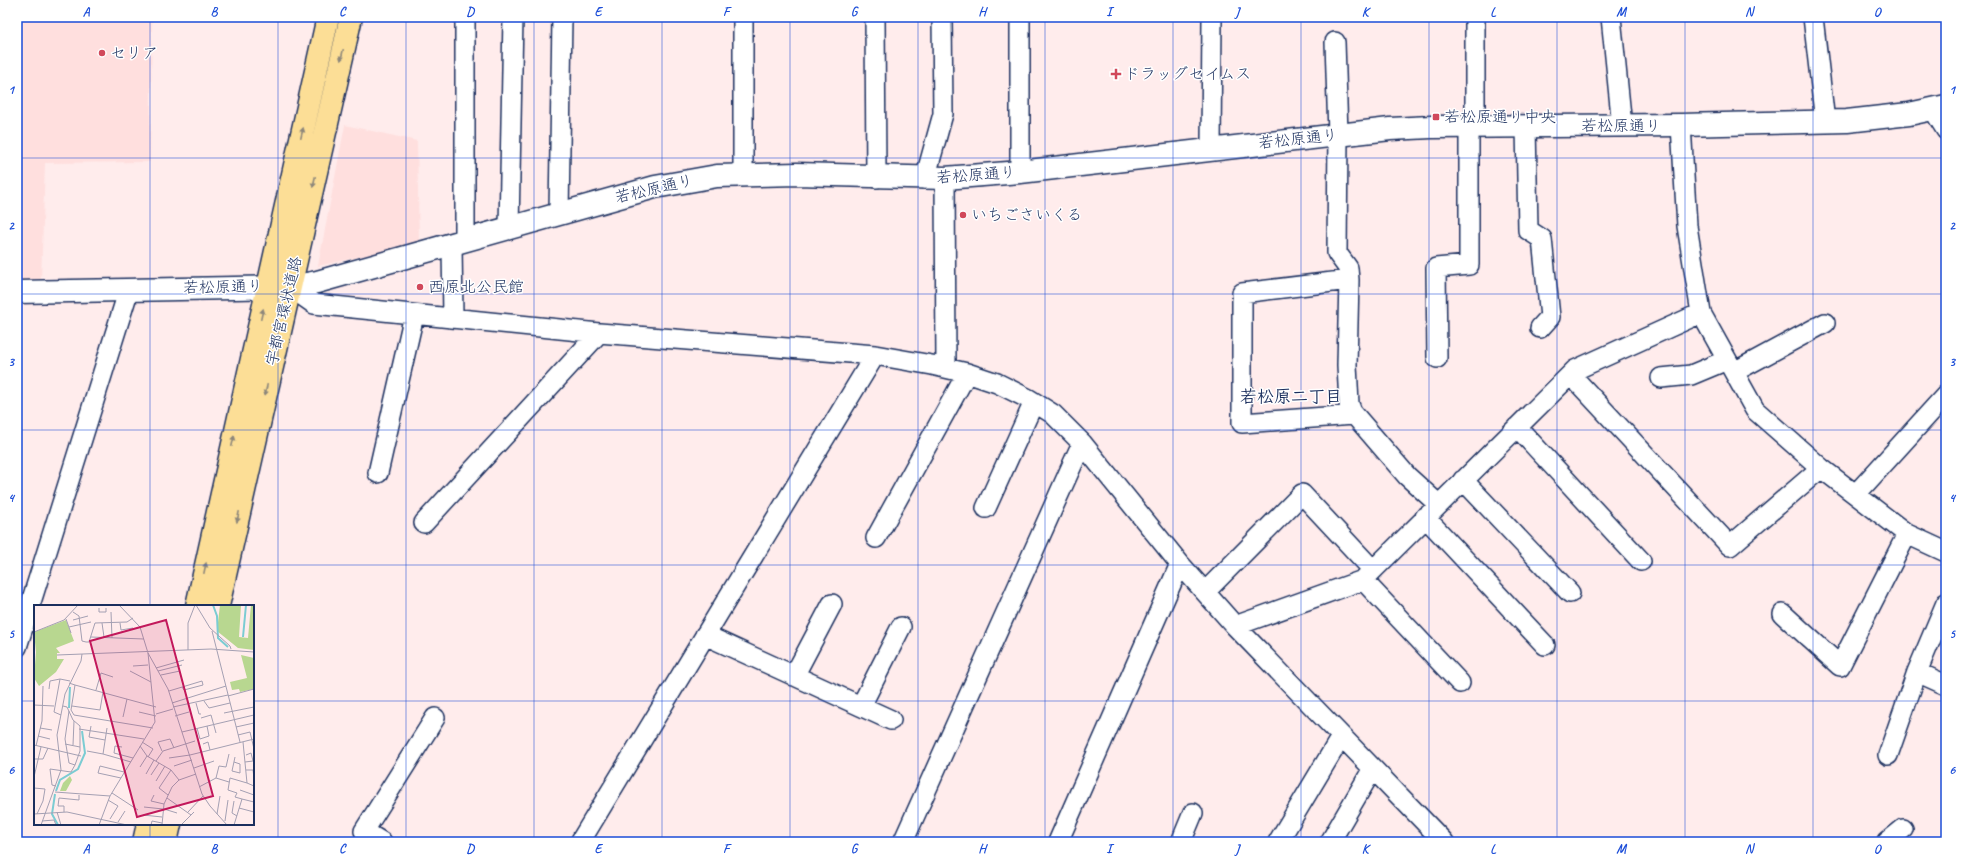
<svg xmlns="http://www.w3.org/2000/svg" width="1963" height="859" font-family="Caveat,'Klee One',sans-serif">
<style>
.built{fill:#ffdfde}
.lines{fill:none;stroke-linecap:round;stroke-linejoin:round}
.street-casing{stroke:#1b2f5e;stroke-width:22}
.secondary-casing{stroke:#1b2f5e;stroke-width:25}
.highway-casing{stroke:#1b2f5e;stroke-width:25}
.street{stroke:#fff;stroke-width:19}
.secondary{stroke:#fff;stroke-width:22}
.highway{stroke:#fcde96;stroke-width:22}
.oneway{fill:#8c867a}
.grid{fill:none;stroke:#1d4ed8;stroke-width:1;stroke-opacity:0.55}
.poi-dot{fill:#d1495b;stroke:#fff;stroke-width:1.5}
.labels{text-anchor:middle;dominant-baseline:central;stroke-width:3;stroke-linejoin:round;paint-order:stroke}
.poi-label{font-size:16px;fill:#1b2f5e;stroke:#fff;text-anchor:start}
.street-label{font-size:16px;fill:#1b2f5e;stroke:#fff}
.neighbourhood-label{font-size:17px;font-weight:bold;fill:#1b2f5e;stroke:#fff}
.inset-river{fill:none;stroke:#7bccd3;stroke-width:2}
.inset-road{fill:none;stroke:#a4a0b3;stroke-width:1}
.view{fill:#c2185b;fill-opacity:0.15;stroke:#c2185b;stroke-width:2}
.inset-edge{fill:none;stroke:#1b2f5e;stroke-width:2}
.neatline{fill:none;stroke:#1d4ed8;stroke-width:1.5}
.grid-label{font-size:13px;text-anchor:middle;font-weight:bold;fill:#1d4ed8}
</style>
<rect width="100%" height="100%" fill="#ffecec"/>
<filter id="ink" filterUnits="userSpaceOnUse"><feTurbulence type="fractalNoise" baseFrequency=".025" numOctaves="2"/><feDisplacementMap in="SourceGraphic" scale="8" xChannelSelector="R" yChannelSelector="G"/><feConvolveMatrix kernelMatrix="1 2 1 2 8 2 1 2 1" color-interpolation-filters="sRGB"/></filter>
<g filter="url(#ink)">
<path class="built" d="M17 17H152L150 162 45 163 41 281 17 280Z
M345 125 417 141 419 244 318 266Z"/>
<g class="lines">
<g class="street-casing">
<path id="street" d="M465 17V240
M875 17 876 178
M1475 17V126
M1611 17 1622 126
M1813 17 1825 122
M743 20V174
M1335 42 1338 134 1337 253 1348 268 1349 280 1347 365 1349 404 1352 412 1407 476 1438 504
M1933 109 1946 130
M1681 125 1687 226 1701 313 1755 410 1821 468 1907 534 1946 552
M1526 126 1528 230 1542 239 1550 317 1540 328
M1211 148 1212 17
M1020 172V19
M945 178 946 368
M925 179 943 114 942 17
M559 213 562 17
M509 228 513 17
M452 245 453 318
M1349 280 1242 293V423L1354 415
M290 287 314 304 599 333 875 355 932 365 967 373 997 383 1029 399 1053 414 1082 443 1180 564 1235 626 1444 842
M1437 358 1436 268 1469 265V126
M1734 372 1825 323
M1571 375 1730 546 1821 468
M1661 378 1691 375 1727 360
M1517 427 1641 561
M378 473 414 315
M1463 480 1570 593
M1856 494 1946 395
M986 508 1034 402
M1425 517 1545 645
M424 523 599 333
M876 538 967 373
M1363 580 1460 683
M1205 592 1302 494 1373 570
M1783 614 1840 666 1907 534
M1235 626 1363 580 1575 370 1701 313
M705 635 891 720
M17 647 129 289
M1917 672 1946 685
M794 676 832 604
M861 706 901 627
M1888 755 1917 672 1946 603
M382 842 364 831 435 718
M580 842 875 355
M903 842 1082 443
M1058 842 1180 564
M1181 842 1193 813
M1278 842 1341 737
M1330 842 1372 770
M1887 842 1903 829"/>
</g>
<g class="secondary-casing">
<path id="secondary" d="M17 292 290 287 317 282 655 187 717 176 797 174 945 178 1020 172 1390 129 1431 127 1681 125 1847 121 1909 114 1946 106"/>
</g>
<g class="highway-casing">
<path id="highway" d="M197 606 328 17
M218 606 351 17
M144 842 148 824
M166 842 170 824"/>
</g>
<use href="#street" class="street"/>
<use href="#secondary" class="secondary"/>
<use href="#highway" class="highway"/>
</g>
<defs><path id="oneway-solid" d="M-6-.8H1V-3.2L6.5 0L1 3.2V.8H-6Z"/></defs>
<g class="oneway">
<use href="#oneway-solid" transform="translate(342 55) rotate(103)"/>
<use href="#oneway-solid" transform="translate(302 133) rotate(-77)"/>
<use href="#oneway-solid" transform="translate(314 182) rotate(103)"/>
<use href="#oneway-solid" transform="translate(262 314) rotate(-77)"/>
<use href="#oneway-solid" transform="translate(266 390) rotate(103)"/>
<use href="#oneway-solid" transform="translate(233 441) rotate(-77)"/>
<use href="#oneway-solid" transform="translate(238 517) rotate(102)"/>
<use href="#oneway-solid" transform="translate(205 568) rotate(-78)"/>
</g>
</g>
<path class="grid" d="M150 17V606M278 17V842M406 17V842M534 17V842M662 17V842M790 17V842M918 17V842M1045 17V842M1173 17V842M1301 17V842M1429 17V842M1557 17V842M1685 17V842M1813 17V842M17 158H1946M17 294H1946M17 430H1946M17 565H1946M17 701H35M253 701H1946M150 824V842"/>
<g class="poi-dot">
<circle cx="102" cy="53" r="4"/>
<path d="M1114 68h4v4h4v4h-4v4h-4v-4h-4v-4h4z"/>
<rect x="1432" y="113" width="8" height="8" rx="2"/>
<circle cx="963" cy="215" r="4"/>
<circle cx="420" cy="287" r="4"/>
</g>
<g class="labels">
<g class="poi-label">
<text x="110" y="53">セリア</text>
<text x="1124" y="74">ドラッグセイムス</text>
<text x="1444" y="117">若松原通り中央</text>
<text x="971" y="215">いちごさいくる</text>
<text x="428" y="287">西原北公民館</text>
</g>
<g class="street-label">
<text x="1621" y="126">若松原通り</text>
<text transform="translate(1298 139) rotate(-6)">若松原通り</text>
<text transform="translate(976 175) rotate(-4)">若松原通り</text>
<text transform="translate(654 189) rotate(-13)">若松原通り</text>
<text transform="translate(223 287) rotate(-1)">若松原通り</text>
<text transform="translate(284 311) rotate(-77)">宇都宮環状道路</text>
</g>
<g class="neighbourhood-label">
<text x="1291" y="396">若松原二丁目</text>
</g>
</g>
<g transform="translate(34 605)">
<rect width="220" height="220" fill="#ffecec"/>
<path d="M186 0H207L205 32 214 33 217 0H220V45L204 43 183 26Z" fill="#b8d790"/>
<path d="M207 50 220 53V84L206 87 205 84 198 85 196 77 213 73Z" fill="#b8d790"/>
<path d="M32 15 40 36 22 43 26 48H23V54H30L22 67 5 81 0 73 2 47 0 27Z" fill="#b8d790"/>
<path d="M36 171 38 175 32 186H26L29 178Z" fill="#b8d790"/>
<path class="inset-river" d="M179 0 183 11 184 33 194 42M209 32 212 0M35 103 36 82M22 186 26 175 44 164 51 148 48 126M21 189 18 209 24 220"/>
<path class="inset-road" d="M85 0 106 22 114 48 134 84 168 189 176 201 193 220M162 0 176 23 196 41 197 44M65 3V7H72V3M39 7 45 11 48 36 52 37H55L61 18 93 17 99 13M77 7 78 33M32 14 37 28M39 15 54 11M68 18 70 32M86 18 87 25 99 23M35 22 57 17M178 26 206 137M0 27 30 15 44 0M57 32 110 34M154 45V18L161 0M23 50 177 44 220 47M99 61 114 60M122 63 150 55M96 66 117 77M124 66 148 60M127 70 146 66M35 78 41 80 37 105 40 110 119 123M41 80 122 102M15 84 16 76 26 74M62 85 67 68 79 72M135 86 168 76 169 80 150 85 148 82M194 91 220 84M170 96 175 103 196 98M138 98 192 81M162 98 165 109H167M0 100 20 101M29 101 33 102 39 115 46 121V146L41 160 35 158 31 134 35 106M38 101 66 105 69 87M139 102 194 90M105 107 122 111M190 108 220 102M122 109 139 104M27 110 20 107 26 74 36 76M141 111 155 107M89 112 93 94M167 113 177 110 182 128M57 121 55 132 71 135M202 122 220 118M6 123 18 125M73 123 69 149 97 157M163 123 166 134 175 131 173 121M45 124 110 134M148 127 220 110M204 130 216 127 220 144M4 131 16 134M108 137 119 144 114 152M209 137 213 178 220 181M31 139 46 142M169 139 174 137 176 145M0 140 47 151M39 140 40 116M2 141 8 116 9 81M106 141 113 151 137 165 145 175M88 142 81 141 80 148 99 153M53 146 69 149M128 146 124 137 136 134 140 143M156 150 220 134M135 153 156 150M0 154H9L14 143M122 156 129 146 161 136M200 157 206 159V168L198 166 201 152M211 157 219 156 217 148 212 150M140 161 158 155M106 162 113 151M160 163 180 156M212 165H219L220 173M112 169 120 155M117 170 125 158M0 172 7 142M87 173 64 168 66 161 90 167M182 173 195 177M122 176 131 161M22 181 18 180 16 164 37 167 41 160M165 182 182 173 185 161 192 162 195 149M0 183 11 184 9 196 3 209M206 185 220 190M21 187 76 191M78 188 104 205M120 190 117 196 130 199M134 190 125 183 137 165M133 193 157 210M208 194 201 192 203 188 194 185 196 173 213 178M74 195 84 201 76 214M200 196 198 208 203 211M110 202 129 204M205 203 220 207M130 204 143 208M23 207 27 220M30 207V201H24L25 193 45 195V190M154 207 169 191M0 209 33 207 93 220M183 209 186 191M109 210 128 212M8 216 20 215 22 220M191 216 194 195M84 217 91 206M7 220 27 165 23 130 31 89 47 56 48 49M65 220 76 191 121 117 114 48M117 220 118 216 128 218M128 220 130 199 138 182 145 175 162 169M147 220 160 207M200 220 208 194 220 197"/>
<path class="view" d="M132 15 179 191 103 212 56 36Z"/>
<rect width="220" height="220" class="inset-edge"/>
</g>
<rect width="1963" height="859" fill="none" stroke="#fff" stroke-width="44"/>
<rect x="22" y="22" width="1919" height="815" class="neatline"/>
<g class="grid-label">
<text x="86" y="16">A</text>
<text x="214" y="16">B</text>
<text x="342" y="16">C</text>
<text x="470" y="16">D</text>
<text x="598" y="16">E</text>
<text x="726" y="16">F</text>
<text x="854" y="16">G</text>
<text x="982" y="16">H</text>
<text x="1109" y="16">I</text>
<text x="1237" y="16">J</text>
<text x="1365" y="16">K</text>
<text x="1493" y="16">L</text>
<text x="1621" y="16">M</text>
<text x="1749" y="16">N</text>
<text x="1877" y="16">O</text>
<text x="11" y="94">1</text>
<text x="1952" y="94">1</text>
<text x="11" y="230">2</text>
<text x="1952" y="230">2</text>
<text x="11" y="366">3</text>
<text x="1952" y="366">3</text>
<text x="11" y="502">4</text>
<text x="1952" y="502">4</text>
<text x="11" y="638">5</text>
<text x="1952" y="638">5</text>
<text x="11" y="774">6</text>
<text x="1952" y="774">6</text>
<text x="86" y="853">A</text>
<text x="214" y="853">B</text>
<text x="342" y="853">C</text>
<text x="470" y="853">D</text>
<text x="598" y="853">E</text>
<text x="726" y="853">F</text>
<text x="854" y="853">G</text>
<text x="982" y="853">H</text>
<text x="1109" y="853">I</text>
<text x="1237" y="853">J</text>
<text x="1365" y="853">K</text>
<text x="1493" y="853">L</text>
<text x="1621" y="853">M</text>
<text x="1749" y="853">N</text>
<text x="1877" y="853">O</text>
</g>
</svg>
